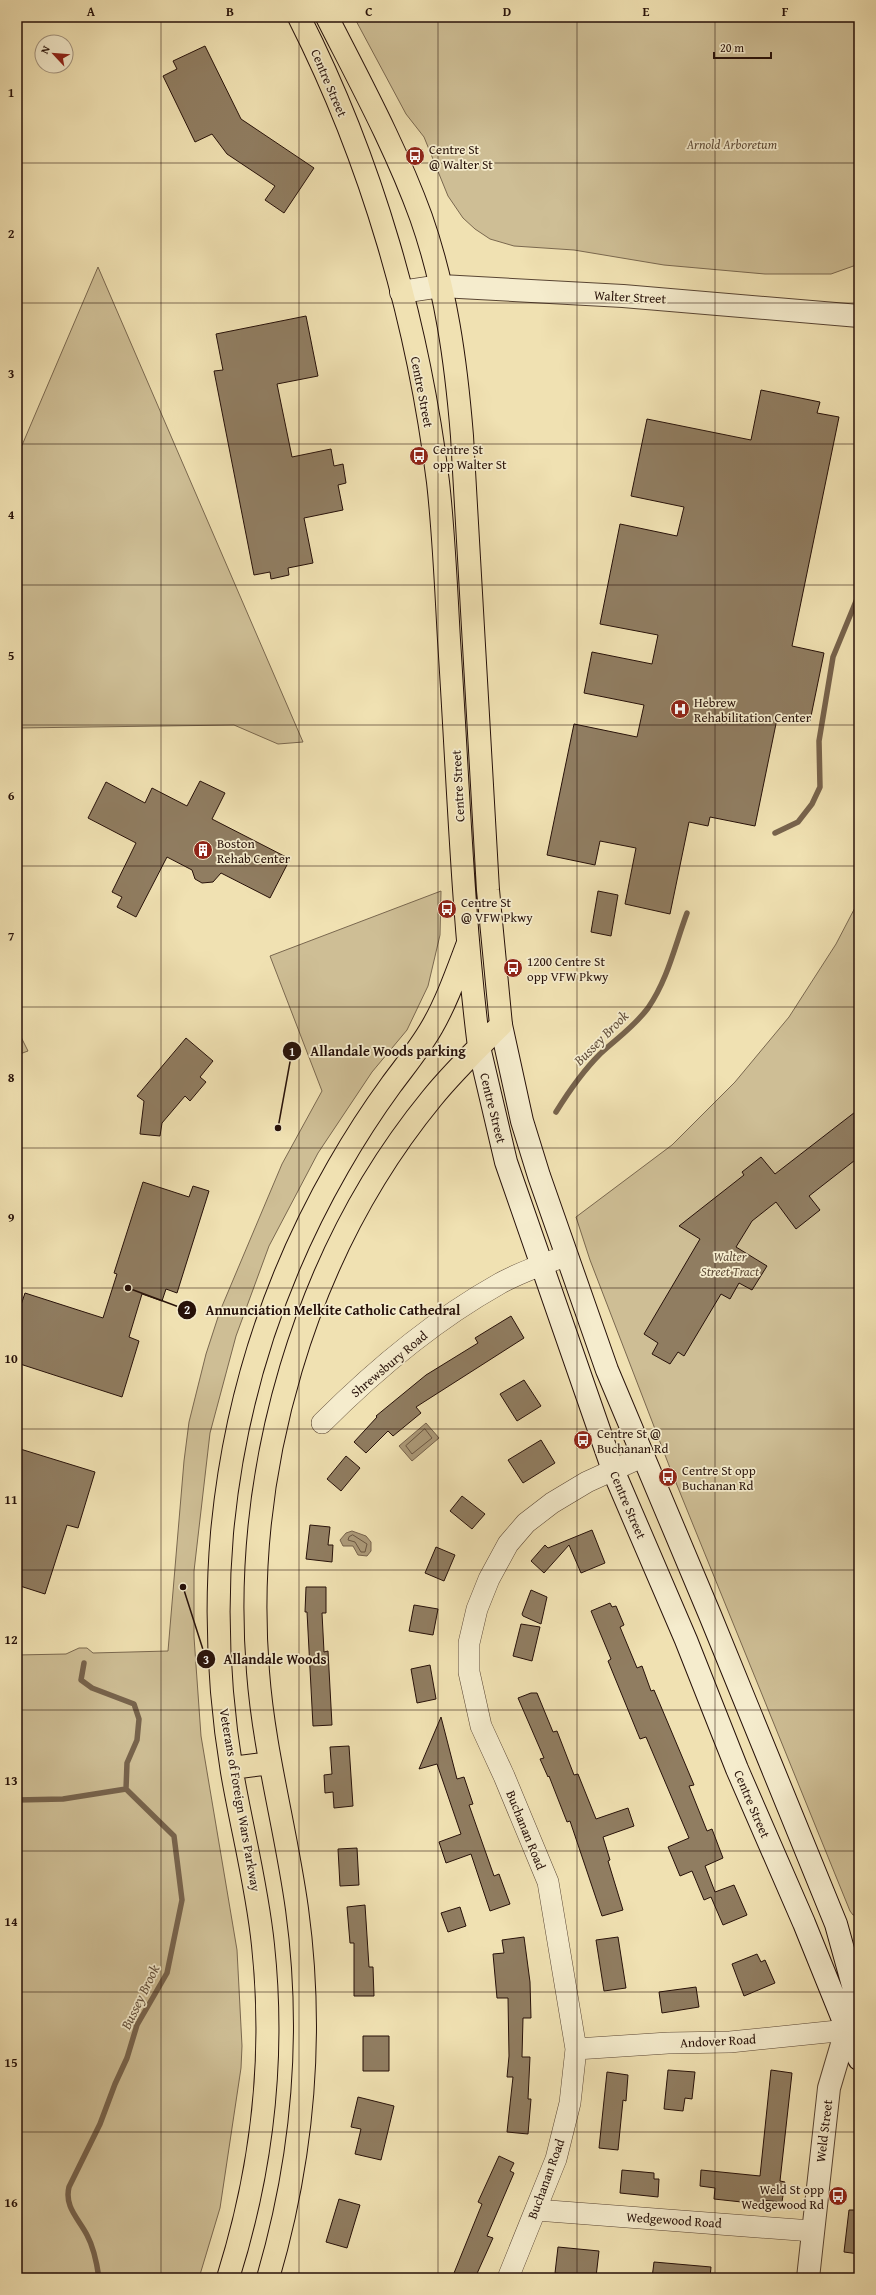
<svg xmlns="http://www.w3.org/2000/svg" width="876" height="2295" font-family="'Gentium Book Plus',serif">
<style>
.green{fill:#cebe95;stroke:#7a684f}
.water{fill:#ac9a79;stroke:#77634c}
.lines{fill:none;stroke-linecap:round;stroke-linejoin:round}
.shore{stroke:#6a5641;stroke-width:1}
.stream{stroke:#77634c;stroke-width:5.5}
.building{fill:#907d61;stroke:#271109}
.minor-casing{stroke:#594533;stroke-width:22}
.tertiary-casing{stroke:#594533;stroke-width:24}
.secondary-casing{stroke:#271109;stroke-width:24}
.trunk-casing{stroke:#271109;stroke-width:24}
.minor{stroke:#f5eccd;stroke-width:21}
.tertiary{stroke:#f5eccd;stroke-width:22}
.secondary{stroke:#f5eccd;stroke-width:22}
.trunk{stroke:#f0e1b2;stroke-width:22}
.grid{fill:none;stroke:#271109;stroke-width:1;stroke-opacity:0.55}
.labels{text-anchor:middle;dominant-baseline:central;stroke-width:3.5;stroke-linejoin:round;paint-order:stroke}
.street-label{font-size:13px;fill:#271109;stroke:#f5eccd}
.park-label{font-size:13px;font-style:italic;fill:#614e3a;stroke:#f5eccd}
.poi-label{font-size:13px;fill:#271109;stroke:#f5eccd;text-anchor:start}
.water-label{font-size:14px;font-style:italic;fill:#634f3b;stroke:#f5eccd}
.leader{fill:none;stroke:#271109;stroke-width:1.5}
.callout-dot{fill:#271109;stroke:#f5eccd;stroke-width:1.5}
.mark-label{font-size:12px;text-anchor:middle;font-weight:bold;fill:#fff}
.callout-label{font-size:14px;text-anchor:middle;font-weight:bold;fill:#271109;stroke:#f5eccd;stroke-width:3.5;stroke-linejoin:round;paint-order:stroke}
.neatline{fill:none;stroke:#271109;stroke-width:1.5}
.grid-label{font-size:13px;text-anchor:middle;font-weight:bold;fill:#271109}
</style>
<rect width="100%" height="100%" fill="#f0e1b2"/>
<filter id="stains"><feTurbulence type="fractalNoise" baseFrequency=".005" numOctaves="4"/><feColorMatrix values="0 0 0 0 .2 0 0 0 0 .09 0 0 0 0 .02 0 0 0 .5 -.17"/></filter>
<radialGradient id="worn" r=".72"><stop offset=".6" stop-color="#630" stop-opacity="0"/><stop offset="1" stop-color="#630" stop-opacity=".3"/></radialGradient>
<path class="green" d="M354 17H859V264L831 274H765L664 265 574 250 514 246 490 239 475 229 463 218 448 196 424 137 406 114Z
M98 267 303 742 278 744 234 725 17 728V457Z
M441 891 440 935 428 986 407 1030 372 1072 318 1153 269 1246 236 1336 210 1433 194 1571V1637L201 1736 237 1950 242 2046 241 2068 220 2208 199 2278H17V1655L66 1654 79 1648H87L93 1653 168 1651 184 1461 189 1422 206 1354 220 1311 282 1164 322 1091 270 956Z
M859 900V1916H858L853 1915 850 1911 670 1468 590 1260 576 1217 672 1145 735 1082 789 1017 836 944Z
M17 1029 28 1051 17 1055Z"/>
<path class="water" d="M426 1423 439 1438 412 1461 399 1446Z
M352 1531 366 1536 371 1542V1551L367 1556 358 1555 353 1546H343L340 1540 346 1533Z"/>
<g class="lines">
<path class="shore" d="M425 1429 432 1438 412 1454 406 1446Z
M353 1535 367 1544 365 1552H361L355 1542 348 1540 349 1537Z"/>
<path class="stream" d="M775 833 798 822 812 804 820 787 819 741 833 657 859 594
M556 1112C569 1091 582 1072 600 1054 617 1038 633 1028 648 1008 668 979 675 945 687 913
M84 1663 81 1680 92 1688 134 1704 139 1719 137 1740 127 1763 126 1789
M17 1800 63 1799 126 1789
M99 2278C97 2264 94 2248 87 2235 79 2219 64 2207 69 2187L100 2124 115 2084 127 2058 137 2025 167 1973 182 1900 174 1836 126 1789"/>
</g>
<path class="building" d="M205 46 241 119 314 168 284 213 265 200 275 186 227 154 212 134 195 142 163 76 177 69 173 61Z
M306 316 318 376 277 384 292 457 331 449 334 466 343 464 346 483 338 485 343 510 304 518 313 563 288 568 289 575 271 579 270 572 254 575 214 371 223 370 216 334Z
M761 390 820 402 817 413 839 417 792 646 824 653 810 721 778 714 755 826 710 817 708 826 689 822 670 914 625 904 636 848 600 841 595 865 547 855 574 724 637 737 644 705 584 693 592 652 652 664 658 635 600 624 620 524 677 536 684 507 631 496 647 419 751 440Z
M200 781 225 793 212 819 290 859 270 898 221 873 213 882 202 883 195 879 192 870 167 857 136 917 117 907 122 897 112 892 136 843 88 818 106 782 145 803 152 788 187 806Z
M598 891 618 895 611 936 591 932Z
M186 1038 213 1061 200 1077 206 1082 190 1101 185 1096 162 1123 160 1136 140 1134 144 1101 137 1096Z
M859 1109V1157L809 1196 820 1210 796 1229 776 1202 752 1221 736 1247 767 1266 752 1290 739 1283 730 1299 721 1294 684 1356 678 1352 670 1364 652 1354 658 1343 644 1334 700 1239 679 1226 744 1175 742 1172 761 1157 775 1174Z
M143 1182 189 1197 193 1186 209 1191 177 1293 166 1289 162 1301 142 1294 129 1337 139 1341 122 1397 17 1363V1317L25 1293 103 1318 117 1274 114 1273Z
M511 1316 524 1338 416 1407 421 1413 393 1436 388 1431 366 1453 354 1442 377 1417 376 1416 426 1375 478 1343 475 1338Z
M524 1380 541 1406 517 1421 500 1394Z
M541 1440 555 1463 523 1483 508 1460Z
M17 1448 95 1472 78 1528 67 1525 45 1594 17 1585Z
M346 1456 360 1468 341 1491 327 1479Z
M462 1496 485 1514 472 1529 450 1511Z
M310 1525 330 1527 328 1545H333L332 1562 306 1559Z
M592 1530 605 1563 581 1573 569 1545 544 1573 531 1561 545 1545 548 1548Z
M436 1547 455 1555 444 1581 425 1573Z
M306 1587H326V1613H322L324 1652 328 1651 332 1725 313 1726 307 1612H305Z
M531 1590 547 1597 541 1624 523 1616 522 1614Z
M610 1603 612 1607 616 1606 624 1625 620 1627 637 1668 642 1666 651 1691 654 1690 694 1785 689 1786 707 1831 712 1829 723 1858 705 1866 715 1892 734 1885 747 1915 723 1925 711 1897 704 1900 692 1871 680 1876 668 1847 689 1838 646 1737 640 1739 608 1661 611 1659 591 1611Z
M414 1605 438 1609 433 1635 409 1631Z
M521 1624 540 1627 532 1661 513 1656Z
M430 1665 436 1699 417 1703 411 1669Z
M531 1693H537L553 1732 557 1731 574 1775 578 1774 596 1819 628 1808 634 1826 603 1837 610 1860 608 1861 623 1910 602 1916 570 1821 567 1822 549 1776 548 1777 540 1759 544 1758 518 1698Z
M441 1717 457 1779 464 1777 473 1804 469 1805 494 1876 499 1874 510 1904 490 1911 471 1854 446 1863 439 1842 461 1834 437 1764 419 1769Z
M349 1746 353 1806 334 1808 333 1792 325 1793 324 1775 332 1774 330 1747Z
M357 1848 359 1885 340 1886 338 1849Z
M365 1905 369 1967H373L374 1996H354V1943H350L347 1907Z
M460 1907 466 1926 448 1932 441 1913Z
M524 1937 530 1982 531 2018H523L522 2057H530L528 2099H531L528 2134 507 2132 513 2077H507L509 2056 508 1998H497L493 1954 504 1953 502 1940Z
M618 1937 626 1988 604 1991 596 1940Z
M757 1954 761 1962 765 1960 775 1983 744 1996 732 1964Z
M696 1987 699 2007 662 2013 659 1992Z
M363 2036H389V2071H363Z
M668 2070 695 2072 692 2099 685 2098 683 2111 664 2109Z
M771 2070 792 2073 780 2181 785 2182 782 2202 761 2200 760 2204 714 2199 715 2188 700 2186 701 2170 760 2176Z
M607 2072 628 2075 626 2101 623 2100 618 2150 599 2148Z
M358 2097 394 2106 381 2160 355 2154 361 2129 351 2127Z
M499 2156 514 2163 510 2171 514 2173 487 2236 493 2238 475 2278H452L482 2204 478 2202Z
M622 2170 654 2173V2179H659L658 2197 620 2193Z
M339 2199 360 2205 347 2248 326 2242Z
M849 2210H859V2254L844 2252Z
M558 2247 599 2251 596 2277 555 2273Z
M654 2262 711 2267 710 2278H652Z"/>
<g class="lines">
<g class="minor-casing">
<path id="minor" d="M322 1423C375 1370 433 1321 499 1284 520 1272 544 1264 566 1256
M576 2049 668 2043 730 2042 847 2030 859 2026
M536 2210 812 2231
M508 2278 556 2159 570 2103 576 2049 548 1882 504 1776 481 1726 469 1672V1643L477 1609 489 1579 508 1544 526 1523 552 1503 587 1482 642 1457"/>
</g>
<g class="tertiary-casing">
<path id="tertiary" d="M401 292 441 286 623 296 859 316
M808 2278 829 2088 850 2017"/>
</g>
<g class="secondary-casing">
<path id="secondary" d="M501 1025 522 1121 539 1176 607 1370 710 1615 836 1924 859 2007
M479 1047 506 1162 613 1470 686 1640 737 1769 804 1923 859 2059"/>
</g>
<g class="trunk-casing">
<path id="trunk" d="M299 17C372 161 418 322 438 482 444 535 446 588 449 640 458 776 462 912 479 1047
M232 1768 270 1763
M228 2278C262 2170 275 2057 263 1945 257 1886 242 1830 232 1772 219 1693 215 1613 222 1533 234 1404 273 1280 338 1167 354 1139 372 1111 391 1085 405 1066 420 1048 432 1027 447 1001 457 972 468 943
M268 2278C303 2158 314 2033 297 1909 286 1829 264 1752 258 1672 242 1472 304 1254 432 1098 453 1072 477 1049 501 1025L488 890 462 436C456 362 446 288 421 217 396 148 360 82 327 17"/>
</g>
<use href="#minor" class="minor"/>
<use href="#tertiary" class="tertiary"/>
<use href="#secondary" class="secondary"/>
<use href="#trunk" class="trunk"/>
</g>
<path class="grid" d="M161 17V2278M299 17V2278M438 17V2278M577 17V2278M715 17V2278M17 163H859M17 303H859M17 444H859M17 585H859M17 725H859M17 866H859M17 1007H859M17 1148H859M17 1288H859M17 1429H859M17 1570H859M17 1710H859M17 1851H859M17 1992H859M17 2132H859"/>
<defs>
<g id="bus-disc" transform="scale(1)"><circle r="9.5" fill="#8f2418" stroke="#f5eccd"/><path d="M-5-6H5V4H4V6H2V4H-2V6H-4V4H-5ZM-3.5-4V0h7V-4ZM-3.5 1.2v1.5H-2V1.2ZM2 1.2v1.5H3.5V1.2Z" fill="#fff"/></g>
<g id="hospital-disc" transform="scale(1)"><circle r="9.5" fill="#8f2418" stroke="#f5eccd"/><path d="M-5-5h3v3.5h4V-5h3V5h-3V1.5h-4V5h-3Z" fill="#fff"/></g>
<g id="building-disc" transform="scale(1)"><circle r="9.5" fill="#8f2418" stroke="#f5eccd"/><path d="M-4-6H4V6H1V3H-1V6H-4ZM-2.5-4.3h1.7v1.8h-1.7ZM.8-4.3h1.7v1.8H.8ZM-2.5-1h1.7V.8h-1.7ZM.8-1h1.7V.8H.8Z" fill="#fff"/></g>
</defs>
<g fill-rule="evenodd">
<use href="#bus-disc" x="415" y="156"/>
<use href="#bus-disc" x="419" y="456"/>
<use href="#hospital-disc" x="680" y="709"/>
<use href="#building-disc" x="203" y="850"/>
<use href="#bus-disc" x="447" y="909"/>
<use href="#bus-disc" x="513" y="968"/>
<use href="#bus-disc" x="583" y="1440"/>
<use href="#bus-disc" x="668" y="1477"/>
<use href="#bus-disc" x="838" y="2196"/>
</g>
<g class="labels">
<g class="street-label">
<text transform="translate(329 83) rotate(67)">Centre Street</text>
<text transform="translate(630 297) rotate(3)">Walter Street</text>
<text transform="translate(422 392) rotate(79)">Centre Street</text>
<text transform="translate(458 786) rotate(-93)">Centre Street</text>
<text transform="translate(493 1108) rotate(76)">Centre Street</text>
<text transform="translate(389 1364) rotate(-40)">Shrewsbury Road</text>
<text transform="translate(628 1505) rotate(67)">Centre Street</text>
<text transform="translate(240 1800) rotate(80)">Veterans of Foreign Wars Parkway</text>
<text transform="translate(752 1804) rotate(67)">Centre Street</text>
<text transform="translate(526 1830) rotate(68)">Buchanan Road</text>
<text transform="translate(718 2041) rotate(-3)">Andover Road</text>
<text transform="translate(824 2131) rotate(-83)">Weld Street</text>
<text transform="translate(546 2179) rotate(-70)">Buchanan Road</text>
<text transform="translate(674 2220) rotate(4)">Wedgewood Road</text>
</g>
<g class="park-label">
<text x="732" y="144">Arnold Arboretum</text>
<text x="730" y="1256">Walter<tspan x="730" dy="15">Street Tract</tspan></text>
</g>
<g class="poi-label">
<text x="429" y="149">Centre St<tspan x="429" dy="15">@ Walter St</tspan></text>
<text x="433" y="449">Centre St<tspan x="433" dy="15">opp Walter St</tspan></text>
<text x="694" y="702">Hebrew<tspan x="694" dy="15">Rehabilitation Center</tspan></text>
<text x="217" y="843">Boston<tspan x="217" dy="15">Rehab Center</tspan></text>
<text x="461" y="902">Centre St<tspan x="461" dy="15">@ VFW Pkwy</tspan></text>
<text x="527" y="961">1200 Centre St<tspan x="527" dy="15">opp VFW Pkwy</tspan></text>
<text x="597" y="1433">Centre St @<tspan x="597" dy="15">Buchanan Rd</tspan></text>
<text x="682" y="1470">Centre St opp<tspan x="682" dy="15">Buchanan Rd</tspan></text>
<text x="824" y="2189" text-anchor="end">Weld St opp<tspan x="824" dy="15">Wedgewood Rd</tspan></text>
</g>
<g class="water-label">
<text transform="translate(601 1038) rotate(-45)">Bussey Brook</text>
<text transform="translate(140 1997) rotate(-64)">Bussey Brook</text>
</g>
</g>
<path class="leader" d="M278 1128L292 1051M128 1288L187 1310M183 1587L206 1659"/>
<g class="callout-dot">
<circle cx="278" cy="1128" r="4"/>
<circle cx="128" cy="1288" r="4"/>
<circle cx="183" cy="1587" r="4"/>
<circle cx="292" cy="1051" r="10"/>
<circle cx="187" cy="1310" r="10"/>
<circle cx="206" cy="1659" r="10"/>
</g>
<g class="mark-label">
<text x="292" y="1056">1</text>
<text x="187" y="1314">2</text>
<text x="206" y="1664">3</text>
</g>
<g class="callout-label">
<text x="388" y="1056">Allandale Woods parking</text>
<text x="333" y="1315">Annunciation Melkite Catholic Cathedral</text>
<text x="275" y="1664">Allandale Woods</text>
</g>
<rect width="876" height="2295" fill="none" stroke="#f0e1b2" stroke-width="44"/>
<g transform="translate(54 54) rotate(296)"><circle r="19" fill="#f5eccd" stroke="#a3947f"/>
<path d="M0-3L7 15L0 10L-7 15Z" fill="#8f2418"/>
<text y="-6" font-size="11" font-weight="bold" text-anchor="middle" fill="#271109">N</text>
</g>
<path d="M714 52v6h57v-6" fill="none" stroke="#271109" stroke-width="2"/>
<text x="720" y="52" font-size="12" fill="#271109" stroke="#f5eccd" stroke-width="3" paint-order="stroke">20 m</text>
<rect x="22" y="22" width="832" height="2251" class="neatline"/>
<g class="grid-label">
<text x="91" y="16">A</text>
<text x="230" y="16">B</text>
<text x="369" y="16">C</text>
<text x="507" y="16">D</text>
<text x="646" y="16">E</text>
<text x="785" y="16">F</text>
<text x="11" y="97">1</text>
<text x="11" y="238">2</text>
<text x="11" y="378">3</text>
<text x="11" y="519">4</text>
<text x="11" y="660">5</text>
<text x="11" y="800">6</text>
<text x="11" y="941">7</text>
<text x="11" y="1082">8</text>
<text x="11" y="1222">9</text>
<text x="11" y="1363">10</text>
<text x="11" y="1504">11</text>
<text x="11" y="1644">12</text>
<text x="11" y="1785">13</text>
<text x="11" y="1926">14</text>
<text x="11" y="2067">15</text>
<text x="11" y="2207">16</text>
</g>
<rect width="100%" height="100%" filter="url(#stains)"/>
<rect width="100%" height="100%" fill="url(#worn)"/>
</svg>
